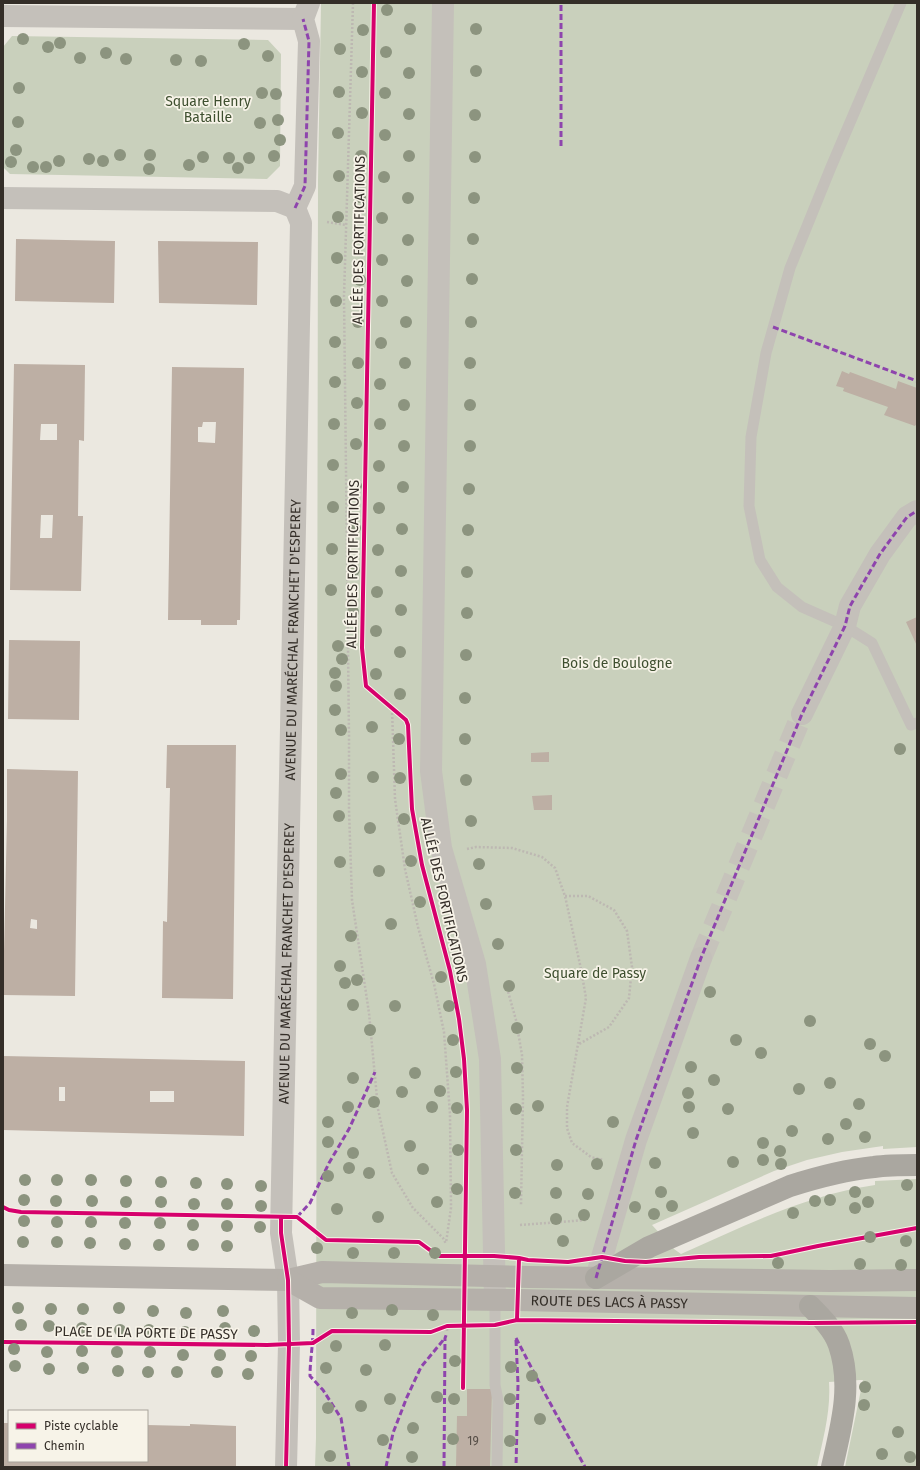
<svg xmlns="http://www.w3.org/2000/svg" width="920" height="1470" font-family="'Fira Sans',sans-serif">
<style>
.green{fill:#c9d0bc}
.building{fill:#bdafa4;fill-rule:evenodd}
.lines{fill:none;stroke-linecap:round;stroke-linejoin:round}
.street-tunnel{stroke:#c6c3bb;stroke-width:22;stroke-dasharray:22 11;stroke-linecap:butt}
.path{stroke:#bdb8b2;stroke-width:2.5;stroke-dasharray:2 2;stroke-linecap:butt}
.lane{stroke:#c4c0ba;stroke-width:11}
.street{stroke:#c4c0ba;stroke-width:22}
.secondary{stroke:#b5b0aa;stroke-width:22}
.highway{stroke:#aaa7a0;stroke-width:22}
.quiet{stroke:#8e44ad;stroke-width:3;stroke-dasharray:6 3;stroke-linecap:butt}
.cycleway-casing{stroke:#f7f3e8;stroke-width:6}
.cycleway{stroke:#d6006c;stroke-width:4}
.tree{fill:#8c947f}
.labels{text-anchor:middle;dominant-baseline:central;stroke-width:3.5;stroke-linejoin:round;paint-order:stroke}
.number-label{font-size:12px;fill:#564e47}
.park-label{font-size:14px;fill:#3e4f2f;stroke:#f7f3e8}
.street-label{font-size:14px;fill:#342e28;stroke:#f7f3e8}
</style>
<rect width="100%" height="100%" fill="#ebe8e0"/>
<path class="green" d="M321 3H917V1147L883 1149V1146L842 1152 807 1160 774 1171 652 1225 674 1249 681 1254C744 1226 806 1195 875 1185V1181L917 1179V1467H845L863 1380H860L829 1382C831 1411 823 1439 817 1467H315L316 1438 318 180Z
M12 36 268 40 281 54 280 166 267 179 10 174 3 167V47Z"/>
<path class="building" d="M16 239 115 241 114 303 15 301Z
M158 241 258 242 257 305 159 303Z
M14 364 85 365 84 441 79 440 78 516H83L81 591 10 590ZM41 424H57V440H40ZM41 515H53L52 538H40Z
M172 367 244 368 240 620H237V625H201V620H168ZM203 422H216L215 443 198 442V427H202Z
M842 371 849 374 850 372 896 389 898 381 917 388V423L915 426 884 415 888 407 843 391 844 388 836 386Z
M917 617V646L906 622Z
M9 640 80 641 79 720 8 719Z
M167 745H236L233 999 162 998 163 921 167 922 170 788H166Z
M549 752V762H531V753Z
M7 769 78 771 75 996 3 995 7 819ZM31 919 37 920V929L30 928Z
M552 795V810H534L532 796Z
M3 1056 245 1061 244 1136 3 1130ZM59 1087H65V1101H59ZM150 1091H174V1102H150Z
M467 1389H492L490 1467H456L457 1416H467Z
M3 1423H9V1461H147V1425L190 1426V1424L236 1426V1467H3Z"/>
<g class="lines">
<path class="street-tunnel" d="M701 958 802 714"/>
<path class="path" d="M353 3 344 296 349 736V810L352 900 369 1013 378 1109 392 1173 413 1208 443 1238 446 1244
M327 222 346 225
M392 709 395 799 405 869 418 927 434 984 444 1032 450 1114 451 1208 446 1243
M467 849 476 847 512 848 542 857 555 868 565 896 581 969 586 998 567 1107V1128L572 1143 591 1157 603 1160
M565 896H588L614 910 627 931 632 967 629 998 609 1027 579 1044
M507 988 516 1020 522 1055 523 1097 521 1205
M520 1225 586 1220
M447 1325V1333"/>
<path class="lane" d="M901 3 831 167 790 268 766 353 751 437 749 506 760 560 777 587 802 607 845 626 872 643 911 725 917 723
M495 1300V1385L498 1400 497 1467"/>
<g class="street">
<path d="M443 3 431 771 441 848 475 964 490 1059 495 1300"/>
<path d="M3 16 303 19"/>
<path d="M3 198 277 201 295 208"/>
<path d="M802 714 845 626 850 606 880 554 907 517 917 511"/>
<path d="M596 1278 636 1140 701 958"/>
<path id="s1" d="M286 1467 289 1344 288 1280 281 1233 301 223 295 208 305 186 309 41 303 19 309 3"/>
</g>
<g class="secondary">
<path d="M3 1275 288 1280 322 1272 530 1277 830 1281 917 1280"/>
<path id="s2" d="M288 1280 320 1298 517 1300 917 1308"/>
</g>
<path class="highway" d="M596 1278 649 1247 790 1186C818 1177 845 1170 874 1167 888 1165 903 1165 917 1165
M810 1306C821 1317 834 1330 839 1345 853 1386 841 1427 832 1467"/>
<path class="quiet" d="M561 146V3
M295 208 305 186 309 41 303 19
M773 327 917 381
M297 1217 310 1203 329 1163 349 1129 375 1072
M596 1278 636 1140 701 958 802 714 845 626 850 606 880 554 907 517 917 511
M313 1329C313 1345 310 1360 310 1376L323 1390 341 1418 349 1467
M516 1338 543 1390 585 1467
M516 1340 518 1384 516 1467
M386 1467 393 1433 407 1397 421 1367 445 1338
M444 1467 445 1338 447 1333"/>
<g class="cycleway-casing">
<path id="cycleway" d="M374 3 362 648 366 686 406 720 408 725 412 809 422 865 450 971 459 1019 464 1059 467 1110 463 1388
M3 1207 9 1210 21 1212 297 1217 326 1240 419 1242 438 1256H494L519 1258 528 1260 568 1262 602 1257 625 1261 646 1262 699 1257 771 1256 818 1246 917 1228
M281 1218V1233L288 1280 289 1344 286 1467
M517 1320 519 1258
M3 1342 267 1345 313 1343 332 1331 431 1332 447 1326 495 1325 517 1320 812 1323 917 1322"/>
</g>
<use href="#cycleway" class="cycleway"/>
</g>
<g class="tree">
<circle cx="387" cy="10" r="6"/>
<circle cx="410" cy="29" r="6"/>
<circle cx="476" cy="29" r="6"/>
<circle cx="363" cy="30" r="6"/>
<circle cx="23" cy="39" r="6"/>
<circle cx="60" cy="43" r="6"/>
<circle cx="244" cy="44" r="6"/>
<circle cx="48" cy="47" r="6"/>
<circle cx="340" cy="49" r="6"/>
<circle cx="386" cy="52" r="6"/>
<circle cx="106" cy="53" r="6"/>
<circle cx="268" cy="56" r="6"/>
<circle cx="80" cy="58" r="6"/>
<circle cx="126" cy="59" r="6"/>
<circle cx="176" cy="60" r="6"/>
<circle cx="201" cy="61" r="6"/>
<circle cx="476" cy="71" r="6"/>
<circle cx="362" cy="72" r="6"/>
<circle cx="409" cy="73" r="6"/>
<circle cx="19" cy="88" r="6"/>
<circle cx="339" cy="92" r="6"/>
<circle cx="262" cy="93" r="6"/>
<circle cx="385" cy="93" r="6"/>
<circle cx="276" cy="94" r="6"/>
<circle cx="362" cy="113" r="6"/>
<circle cx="409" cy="114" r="6"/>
<circle cx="475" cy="115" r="6"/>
<circle cx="278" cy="120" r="6"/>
<circle cx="18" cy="122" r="6"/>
<circle cx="260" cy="123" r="6"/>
<circle cx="338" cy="133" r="6"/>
<circle cx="385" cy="135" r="6"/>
<circle cx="280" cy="140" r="6"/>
<circle cx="16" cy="150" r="6"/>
<circle cx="120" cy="155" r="6"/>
<circle cx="150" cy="155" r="6"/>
<circle cx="274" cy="156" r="6"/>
<circle cx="361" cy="156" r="6"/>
<circle cx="409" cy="156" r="6"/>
<circle cx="203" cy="157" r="6"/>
<circle cx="475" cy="157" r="6"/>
<circle cx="229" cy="158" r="6"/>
<circle cx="249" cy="158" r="6"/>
<circle cx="89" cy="159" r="6"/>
<circle cx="59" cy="161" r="6"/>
<circle cx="103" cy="161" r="6"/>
<circle cx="11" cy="162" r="6"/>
<circle cx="189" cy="165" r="6"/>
<circle cx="33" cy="167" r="6"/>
<circle cx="46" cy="167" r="6"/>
<circle cx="238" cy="168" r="6"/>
<circle cx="149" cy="169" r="6"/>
<circle cx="339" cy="176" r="6"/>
<circle cx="384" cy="177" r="6"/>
<circle cx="360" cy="197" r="6"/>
<circle cx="408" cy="198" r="6"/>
<circle cx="474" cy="198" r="6"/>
<circle cx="338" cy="217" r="6"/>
<circle cx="382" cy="218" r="6"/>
<circle cx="359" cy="238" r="6"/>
<circle cx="473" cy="239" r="6"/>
<circle cx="408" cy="240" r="6"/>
<circle cx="337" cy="258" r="6"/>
<circle cx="382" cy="260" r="6"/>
<circle cx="472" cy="279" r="6"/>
<circle cx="360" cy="280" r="6"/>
<circle cx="407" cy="281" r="6"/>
<circle cx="336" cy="301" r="6"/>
<circle cx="382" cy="301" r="6"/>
<circle cx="358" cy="322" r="6"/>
<circle cx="406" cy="322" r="6"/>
<circle cx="471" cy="322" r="6"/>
<circle cx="335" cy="342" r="6"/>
<circle cx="381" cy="343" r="6"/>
<circle cx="358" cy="363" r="6"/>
<circle cx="405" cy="363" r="6"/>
<circle cx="470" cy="363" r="6"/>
<circle cx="335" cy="382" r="6"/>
<circle cx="380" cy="384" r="6"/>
<circle cx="357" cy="403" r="6"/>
<circle cx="404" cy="405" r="6"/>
<circle cx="470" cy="405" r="6"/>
<circle cx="334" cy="424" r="6"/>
<circle cx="380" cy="424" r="6"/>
<circle cx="356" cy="444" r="6"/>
<circle cx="404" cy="446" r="6"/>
<circle cx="470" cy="446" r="6"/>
<circle cx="333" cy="465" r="6"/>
<circle cx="379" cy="466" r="6"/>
<circle cx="356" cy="486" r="6"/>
<circle cx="403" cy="487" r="6"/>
<circle cx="469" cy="489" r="6"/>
<circle cx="333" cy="507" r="6"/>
<circle cx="379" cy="508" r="6"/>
<circle cx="355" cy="528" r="6"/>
<circle cx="402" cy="529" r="6"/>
<circle cx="468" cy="530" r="6"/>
<circle cx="332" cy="549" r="6"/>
<circle cx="378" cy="550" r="6"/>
<circle cx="354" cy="570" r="6"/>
<circle cx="401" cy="571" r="6"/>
<circle cx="467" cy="572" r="6"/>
<circle cx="331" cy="590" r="6"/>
<circle cx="377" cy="592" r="6"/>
<circle cx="401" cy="610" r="6"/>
<circle cx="353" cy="612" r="6"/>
<circle cx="467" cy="613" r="6"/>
<circle cx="376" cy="631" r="6"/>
<circle cx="338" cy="646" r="6"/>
<circle cx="400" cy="652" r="6"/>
<circle cx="466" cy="655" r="6"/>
<circle cx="342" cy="659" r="6"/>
<circle cx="335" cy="673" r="6"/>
<circle cx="376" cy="674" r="6"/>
<circle cx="336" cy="686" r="6"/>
<circle cx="400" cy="694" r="6"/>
<circle cx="465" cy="698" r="6"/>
<circle cx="335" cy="710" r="6"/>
<circle cx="372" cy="727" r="6"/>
<circle cx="341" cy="730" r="6"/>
<circle cx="399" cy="739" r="6"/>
<circle cx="465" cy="739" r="6"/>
<circle cx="900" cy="749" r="6"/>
<circle cx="341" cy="774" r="6"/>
<circle cx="373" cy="777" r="6"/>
<circle cx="400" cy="778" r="6"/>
<circle cx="466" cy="780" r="6"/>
<circle cx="336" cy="793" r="6"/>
<circle cx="339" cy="816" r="6"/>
<circle cx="404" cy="819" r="6"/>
<circle cx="471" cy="821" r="6"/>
<circle cx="370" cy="828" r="6"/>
<circle cx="411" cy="861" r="6"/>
<circle cx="340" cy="862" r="6"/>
<circle cx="479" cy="864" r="6"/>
<circle cx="379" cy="871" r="6"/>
<circle cx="420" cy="902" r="6"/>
<circle cx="486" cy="904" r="6"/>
<circle cx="391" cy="924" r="6"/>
<circle cx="351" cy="936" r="6"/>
<circle cx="498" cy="944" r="6"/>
<circle cx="340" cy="966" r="6"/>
<circle cx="441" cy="977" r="6"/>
<circle cx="357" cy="980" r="6"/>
<circle cx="345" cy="983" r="6"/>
<circle cx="509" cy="986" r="6"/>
<circle cx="710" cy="992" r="6"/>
<circle cx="353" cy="1005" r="6"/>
<circle cx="395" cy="1006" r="6"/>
<circle cx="449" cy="1006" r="6"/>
<circle cx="810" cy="1021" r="6"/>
<circle cx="517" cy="1028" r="6"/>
<circle cx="370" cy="1030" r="6"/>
<circle cx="453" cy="1040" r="6"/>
<circle cx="736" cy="1040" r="6"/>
<circle cx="870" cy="1044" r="6"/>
<circle cx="761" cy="1053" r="6"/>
<circle cx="885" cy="1056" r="6"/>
<circle cx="691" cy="1067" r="6"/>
<circle cx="517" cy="1068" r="6"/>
<circle cx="456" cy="1072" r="6"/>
<circle cx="415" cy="1073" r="6"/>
<circle cx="353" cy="1078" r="6"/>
<circle cx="714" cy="1080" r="6"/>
<circle cx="830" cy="1083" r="6"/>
<circle cx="799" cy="1089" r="6"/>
<circle cx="440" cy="1091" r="6"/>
<circle cx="402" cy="1092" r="6"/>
<circle cx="688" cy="1093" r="6"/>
<circle cx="374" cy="1102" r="6"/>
<circle cx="859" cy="1104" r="6"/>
<circle cx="538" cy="1106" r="6"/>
<circle cx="348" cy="1107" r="6"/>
<circle cx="432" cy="1107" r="6"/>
<circle cx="689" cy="1107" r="6"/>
<circle cx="457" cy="1108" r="6"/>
<circle cx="516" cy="1109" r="6"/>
<circle cx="728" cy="1109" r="6"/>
<circle cx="328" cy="1122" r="6"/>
<circle cx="613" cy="1122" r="6"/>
<circle cx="846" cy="1124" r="6"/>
<circle cx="792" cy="1131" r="6"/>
<circle cx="693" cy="1133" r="6"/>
<circle cx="865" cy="1137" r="6"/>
<circle cx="828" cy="1139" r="6"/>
<circle cx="328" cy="1142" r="6"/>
<circle cx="763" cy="1143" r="6"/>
<circle cx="410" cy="1146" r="6"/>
<circle cx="458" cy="1150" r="6"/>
<circle cx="516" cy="1150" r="6"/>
<circle cx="780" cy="1151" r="6"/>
<circle cx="353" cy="1153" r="6"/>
<circle cx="763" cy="1160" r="6"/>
<circle cx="733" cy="1162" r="6"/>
<circle cx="655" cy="1163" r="6"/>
<circle cx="597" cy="1164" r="6"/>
<circle cx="781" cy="1164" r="6"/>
<circle cx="557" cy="1165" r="6"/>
<circle cx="349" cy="1168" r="6"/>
<circle cx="423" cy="1169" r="6"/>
<circle cx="369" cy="1173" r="6"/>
<circle cx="328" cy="1176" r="6"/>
<circle cx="25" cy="1180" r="6"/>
<circle cx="57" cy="1180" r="6"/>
<circle cx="91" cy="1180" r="6"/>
<circle cx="126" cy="1181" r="6"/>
<circle cx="161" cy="1182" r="6"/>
<circle cx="196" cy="1183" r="6"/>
<circle cx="227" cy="1184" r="6"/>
<circle cx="907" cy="1185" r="6"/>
<circle cx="261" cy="1186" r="6"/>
<circle cx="457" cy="1189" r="6"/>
<circle cx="661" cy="1192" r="6"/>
<circle cx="855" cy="1192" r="6"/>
<circle cx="515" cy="1193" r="6"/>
<circle cx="556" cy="1193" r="6"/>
<circle cx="588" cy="1194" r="6"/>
<circle cx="24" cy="1200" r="6"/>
<circle cx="830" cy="1200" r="6"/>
<circle cx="56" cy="1201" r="6"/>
<circle cx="92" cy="1201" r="6"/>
<circle cx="815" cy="1201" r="6"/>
<circle cx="126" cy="1202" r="6"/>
<circle cx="161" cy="1202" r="6"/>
<circle cx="437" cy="1202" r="6"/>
<circle cx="868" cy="1202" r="6"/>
<circle cx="194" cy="1204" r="6"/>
<circle cx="227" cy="1204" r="6"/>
<circle cx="261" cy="1206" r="6"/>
<circle cx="672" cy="1206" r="6"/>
<circle cx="635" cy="1207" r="6"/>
<circle cx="855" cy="1208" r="6"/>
<circle cx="337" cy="1209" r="6"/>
<circle cx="793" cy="1213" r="6"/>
<circle cx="654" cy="1214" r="6"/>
<circle cx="584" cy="1215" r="6"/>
<circle cx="378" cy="1217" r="6"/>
<circle cx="556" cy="1219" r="6"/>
<circle cx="24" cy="1221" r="6"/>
<circle cx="57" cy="1222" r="6"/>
<circle cx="91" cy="1222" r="6"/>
<circle cx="125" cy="1223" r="6"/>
<circle cx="160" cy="1223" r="6"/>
<circle cx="193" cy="1225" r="6"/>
<circle cx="227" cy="1226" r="6"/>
<circle cx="260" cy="1227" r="6"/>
<circle cx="870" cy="1237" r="6"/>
<circle cx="563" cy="1241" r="6"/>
<circle cx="906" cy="1241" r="6"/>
<circle cx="23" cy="1242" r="6"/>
<circle cx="57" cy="1242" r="6"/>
<circle cx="90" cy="1243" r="6"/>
<circle cx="125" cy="1244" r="6"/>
<circle cx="159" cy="1245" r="6"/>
<circle cx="193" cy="1245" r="6"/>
<circle cx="227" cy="1246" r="6"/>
<circle cx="317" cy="1248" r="6"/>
<circle cx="353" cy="1253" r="6"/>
<circle cx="394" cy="1253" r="6"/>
<circle cx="435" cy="1253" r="6"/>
<circle cx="778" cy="1263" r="6"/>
<circle cx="860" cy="1264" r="6"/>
<circle cx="901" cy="1265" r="6"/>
<circle cx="18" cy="1308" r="6"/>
<circle cx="119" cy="1308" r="6"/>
<circle cx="51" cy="1309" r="6"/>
<circle cx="83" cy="1309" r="6"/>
<circle cx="392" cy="1310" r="6"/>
<circle cx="153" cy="1311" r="6"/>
<circle cx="223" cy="1311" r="6"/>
<circle cx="186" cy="1313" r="6"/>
<circle cx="352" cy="1313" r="6"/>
<circle cx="433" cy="1315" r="6"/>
<circle cx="21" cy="1325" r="6"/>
<circle cx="49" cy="1326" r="6"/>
<circle cx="82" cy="1328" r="6"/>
<circle cx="225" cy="1328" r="6"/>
<circle cx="120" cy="1330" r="6"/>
<circle cx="149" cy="1330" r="6"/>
<circle cx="254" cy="1331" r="6"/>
<circle cx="185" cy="1332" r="6"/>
<circle cx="385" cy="1345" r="6"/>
<circle cx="336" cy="1346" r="6"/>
<circle cx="14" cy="1349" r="6"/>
<circle cx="82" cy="1351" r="6"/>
<circle cx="47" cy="1352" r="6"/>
<circle cx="117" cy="1352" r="6"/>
<circle cx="150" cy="1352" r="6"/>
<circle cx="183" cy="1355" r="6"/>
<circle cx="220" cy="1355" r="6"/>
<circle cx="251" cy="1356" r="6"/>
<circle cx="455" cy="1361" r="6"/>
<circle cx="15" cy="1366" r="6"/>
<circle cx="511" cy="1367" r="6"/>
<circle cx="83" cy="1368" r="6"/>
<circle cx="326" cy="1368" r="6"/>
<circle cx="49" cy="1369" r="6"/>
<circle cx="366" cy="1370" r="6"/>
<circle cx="118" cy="1371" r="6"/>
<circle cx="148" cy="1372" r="6"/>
<circle cx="177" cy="1372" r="6"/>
<circle cx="217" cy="1372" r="6"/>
<circle cx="248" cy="1374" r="6"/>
<circle cx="532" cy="1376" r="6"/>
<circle cx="865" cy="1387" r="6"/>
<circle cx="437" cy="1397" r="6"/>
<circle cx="390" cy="1399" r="6"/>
<circle cx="454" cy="1399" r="6"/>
<circle cx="510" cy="1399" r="6"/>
<circle cx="864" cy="1405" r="6"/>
<circle cx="361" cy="1406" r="6"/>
<circle cx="328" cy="1408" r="6"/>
<circle cx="540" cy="1419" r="6"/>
<circle cx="413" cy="1428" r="6"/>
<circle cx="898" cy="1432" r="6"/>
<circle cx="453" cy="1439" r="6"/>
<circle cx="383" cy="1440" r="6"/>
<circle cx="510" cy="1441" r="6"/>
<circle cx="882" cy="1454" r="6"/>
<circle cx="330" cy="1456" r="6"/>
<circle cx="412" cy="1457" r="6"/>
<circle cx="910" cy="1457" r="6"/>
</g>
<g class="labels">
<g class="number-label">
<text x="473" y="1441">19</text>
</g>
<g class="park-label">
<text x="208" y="101">Square Henry<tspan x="208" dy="16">Bataille</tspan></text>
<text x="617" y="663">Bois de Boulogne</text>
<text x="595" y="973">Square de Passy</text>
</g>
<g class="street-label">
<text transform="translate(359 240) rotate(-89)">ALLÉE DES FORTIFICATIONS</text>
<text transform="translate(353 564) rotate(-89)">ALLÉE DES FORTIFICATIONS</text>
<text stroke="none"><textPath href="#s1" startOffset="828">AVENUE DU MARÉCHAL FRANCHET D'ESPEREY</textPath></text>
<text transform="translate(444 900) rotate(77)">ALLÉE DES FORTIFICATIONS</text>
<text stroke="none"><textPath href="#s1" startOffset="504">AVENUE DU MARÉCHAL FRANCHET D'ESPEREY</textPath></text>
<text stroke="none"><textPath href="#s2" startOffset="326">ROUTE DES LACS À PASSY</textPath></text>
<text transform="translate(146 1333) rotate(1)">PLACE DE LA PORTE DE PASSY</text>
</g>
</g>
<rect width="920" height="1470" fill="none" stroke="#342e28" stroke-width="8"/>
<rect x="8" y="1410" width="140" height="52" fill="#f7f3e8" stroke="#a9a49b"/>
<rect x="16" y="1423" width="20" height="6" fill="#d6006c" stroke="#a9a49b"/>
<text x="44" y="1430" font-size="12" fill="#342e28">Piste cyclable</text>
<rect x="16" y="1443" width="20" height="6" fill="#8e44ad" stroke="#a9a49b"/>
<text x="44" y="1450" font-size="12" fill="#342e28">Chemin</text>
</svg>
